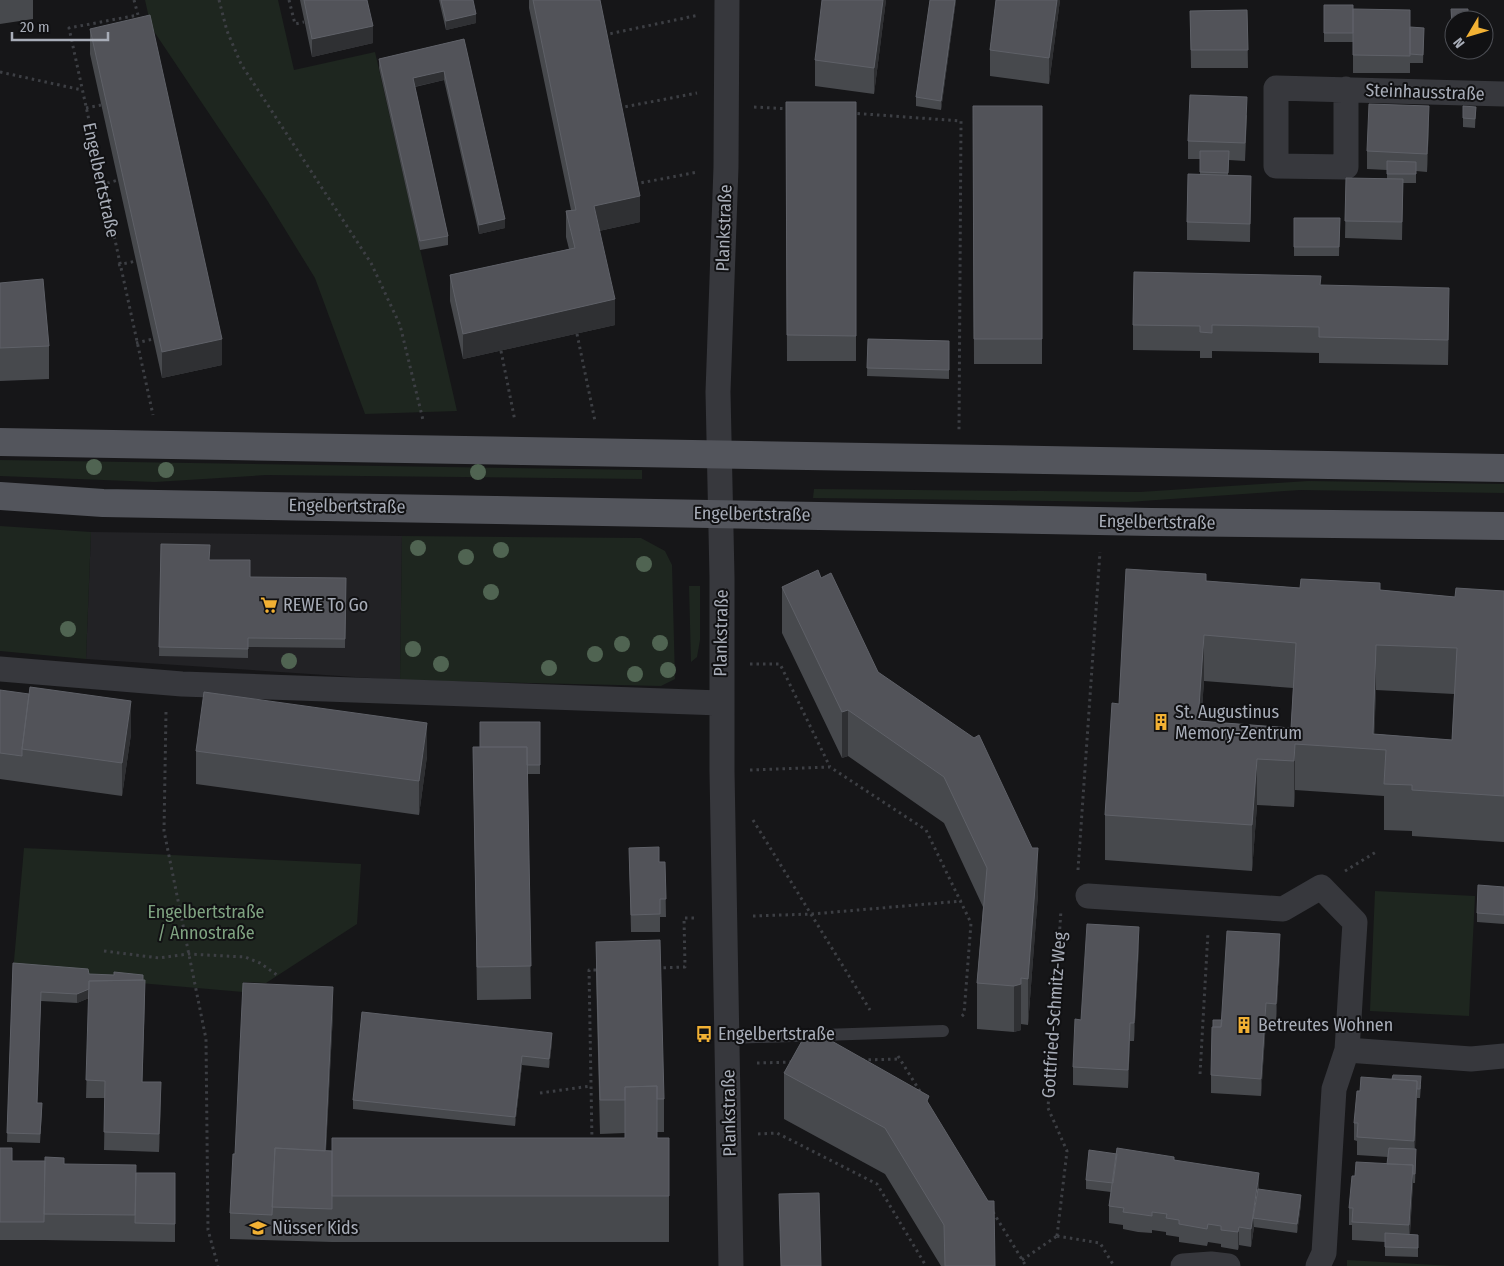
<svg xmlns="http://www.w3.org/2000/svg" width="1504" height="1266" font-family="'Fira Sans Condensed',sans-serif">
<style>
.built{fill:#222225}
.green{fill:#1e261f}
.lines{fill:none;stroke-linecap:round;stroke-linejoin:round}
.path{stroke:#3d3f44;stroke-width:3;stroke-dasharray:2.5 4;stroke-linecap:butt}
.lane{stroke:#37383d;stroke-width:12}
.street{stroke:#37383d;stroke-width:25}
.primary{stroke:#53555c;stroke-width:28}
.tree{fill:#506452}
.wall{fill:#47494d;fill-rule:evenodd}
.shaded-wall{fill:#2f3033}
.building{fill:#525359;stroke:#5f6168;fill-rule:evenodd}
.labels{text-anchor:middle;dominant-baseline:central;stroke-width:4;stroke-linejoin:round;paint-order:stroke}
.street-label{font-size:18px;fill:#a8adb8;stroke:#111113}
.poi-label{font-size:18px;fill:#a8adb8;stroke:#111113;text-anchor:start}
.park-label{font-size:18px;fill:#7fa381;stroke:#111113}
</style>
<rect width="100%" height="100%" fill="#161618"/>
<path class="built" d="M91 532 402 536 400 680 86 659Z"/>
<path class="green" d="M145 0H278L294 70 375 52 457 411 365 414 315 278 267 200 151 27Z
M0 460 642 470V479L266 475 155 482 0 476Z
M1308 481 1504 484V493L1300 490 1128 502 813 498 814 489 1140 492Z
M0 526 91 532 86 659 0 651Z
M402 536 641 538 665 551 672 565 675 679 661 686 400 680Z
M689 586H700V640L697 657 691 662Z
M24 848 361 864 357 924 266 983 243 982V992L13 972Z
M1375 891 1475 896 1469 1016 1370 1011Z
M1347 1260 1454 1266H1347Z"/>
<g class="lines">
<path class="path" d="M134 0 138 15 69 28 153 415
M219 0 227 31 241 64 371 263 400 325 423 420
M289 0 295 24 304 22
M604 35 699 15
M0 72 82 90
M754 107 790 109
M86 108 101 105
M619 108 697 93
M851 113 961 121 959 430
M635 184 698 172
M101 185 118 180
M118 265 136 261
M577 334 595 421
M136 343 153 339
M501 351 515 421
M750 664H780L830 767
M166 712 164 831 206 1039 208 1230 218 1266
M750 770 830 767 926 830 971 923 964 1014 961 1017
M753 820 870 1010
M1078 870 1100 552
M1345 871 1376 852
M753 916 812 914 962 901
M104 951 159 958 188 954 245 957 260 963 277 975
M657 968 685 967 684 918H697
M898 1056 921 1093
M862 1060 900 1059
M757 1063 793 1062
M1200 1074 1208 932
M540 1093 591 1086
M758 1134 777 1133 877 1184 926 1266
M592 1141 589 970H599
M993 1212 1026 1266
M1057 1236 1067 1151 1048 1108 1061 910
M1057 1236 1100 1243 1114 1266
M1022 1260 1057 1236"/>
<path class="lane" d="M728 1038 943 1031"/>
<path class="street" d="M727 0 726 167 718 392 722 577V771L731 1266
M1346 89V167L1276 166V88L1504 94
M0 669 182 684 721 703
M1088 896 1283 909 1321 887 1355 922 1347 1050 1334 1089 1324 1253 1318 1266
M1347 1050 1471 1059 1504 1056
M1183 1266 1211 1264 1228 1266"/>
<path class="primary" d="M0 442 1504 468
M0 496 103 503 1152 522 1504 526"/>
</g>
<g class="tree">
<circle cx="94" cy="467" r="8"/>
<circle cx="166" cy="470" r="8"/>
<circle cx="478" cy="472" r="8"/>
<circle cx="418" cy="548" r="8"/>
<circle cx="501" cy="550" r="8"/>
<circle cx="466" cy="557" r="8"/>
<circle cx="644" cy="564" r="8"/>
<circle cx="491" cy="592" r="8"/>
<circle cx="68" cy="629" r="8"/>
<circle cx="660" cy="643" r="8"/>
<circle cx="622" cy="644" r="8"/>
<circle cx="413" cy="649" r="8"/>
<circle cx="595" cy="654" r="8"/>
<circle cx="289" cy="661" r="8"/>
<circle cx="441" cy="664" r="8"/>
<circle cx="549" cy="668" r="8"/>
<circle cx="668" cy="670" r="8"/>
<circle cx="635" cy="674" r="8"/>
</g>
<path class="wall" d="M0 0H33V19L0 24Z
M300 0H367L373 43 312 57Z
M439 0H473L476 23 446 30Z
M529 0H600L640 222 599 231 615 325 463 359 450 301V275L569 249 566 237V211L571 210 529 8Z
M886 0 874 94 815 86V60Z
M930 0H956L941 110 916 106V97Z
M996 0H1060L1049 84 990 76V50Z
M1324 5 1353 24 1424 28 1423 63H1410V52V73H1353V42H1324Z
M1451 9 1454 20V34H1452Z
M1247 10 1248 68H1191L1190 11Z
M90 29 222 365 162 378 90 54Z
M464 39 505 228 479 234 444 80 415 87 448 236V245L420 250 379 68V59Z
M786 102H856V361H787Z
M973 106H1042V364H974Z
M1463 106 1476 107 1475 128 1463 127Z
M1247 115 1245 161 1229 160 1228 175 1251 176 1250 242 1187 240V222L1200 174V159H1188V141Z
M1429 124 1427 172 1416 171V183H1403L1402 240 1345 238 1346 178 1387 179V170L1367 169V151Z
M1294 218H1340L1339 256H1294Z
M0 283 49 346V379L0 381Z
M1321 285 1449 314 1448 365 1319 363V353L1212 351V358H1200V351L1133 350V325Z
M868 339 949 341V379L867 376Z
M161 544 210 560 250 577 346 578 345 648 248 647V658L159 656Z
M821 578 878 672 1038 894 1028 1025 1021 1024V1030L1014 1032 977 1029V983L983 907 944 823 848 756 842 758 782 633V587Z
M1206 581 1300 588 1380 590 1455 597 1504 591V842L1412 836V831L1384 830V796L1295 790 1294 807 1257 805 1252 871 1105 860V815ZM1204 681 1293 688 1291 728 1201 721ZM1376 690 1454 694 1452 740 1374 734Z
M0 690 131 734 122 796 0 779Z
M540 722V774H527L531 999 477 1000 473 747H480Z
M196 751 427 756 419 815 196 784Z
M629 848 659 862H665L666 917H660V932H631Z
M1504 887V924L1477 922V913Z
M596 942 664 1099V1132H657V1138H669V1242H332L230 1239V1213L235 1154 333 1013 326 1151 625 1138V1133L600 1134 596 975Z
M1139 945 1134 1041H1130L1128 1088 1073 1085V1067L1081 1020Z
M1280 952 1276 1022 1266 1021 1261 1096 1211 1093V1075L1222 1020Z
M13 963 89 974 143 980 145 998 142 1082 161 1100 159 1152 104 1150 105 1098H86L89 998 77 1003 41 1001 37 1103 42 1112 40 1143 7 1142Z
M552 1042 549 1068 522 1065 515 1126 353 1109V1100Z
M807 1042 929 1105 995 1266H941L885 1174 784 1119V1073Z
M1421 1085 1420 1098H1417L1415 1149 1416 1158 1415 1183H1413L1410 1234 1418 1235V1257L1385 1256V1242L1352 1240V1225H1349V1208L1355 1176 1388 1164V1157L1357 1155V1141L1354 1140V1123L1360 1091Z
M0 1148 12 1161 64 1164 136 1173H175V1242L44 1240V1238V1240H0Z
M1117 1154 1174 1160 1301 1204 1297 1233 1254 1227 1251 1247 1239 1245 1238 1250 1221 1247V1244L1208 1242 1207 1246 1179 1242V1237L1166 1235V1232L1152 1230V1233L1138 1232 1123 1229V1225L1109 1223V1206L1111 1192 1086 1189V1180Z"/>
<path class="shaded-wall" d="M883 0H886L874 94V68Z
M955 0H956L941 110V101Z
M1057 0H1060L1049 84V58Z
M476 14V23L446 30V21Z
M373 26V43L312 57V39Z
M444 71V80L413 87V78Z
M1429 106V124L1427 172V154Z
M640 196V222L594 232V206Z
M505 219V228L479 234V225Z
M615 299V325L463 359V334Z
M222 339V365L162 378V352Z
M1204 635V681L1198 766V721Z
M1376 645V690L1374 749 1373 734Z
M131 701V734L122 796V763Z
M848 710V756L842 758V712Z
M427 723V756L419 815V781Z
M1295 744V790L1294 807V761Z
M1257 759V805L1252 871V825Z
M1038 848V894L1028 1025V979Z
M1139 927V945L1134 1041V1023Z
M1280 934V952L1276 1022V1004Z
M1021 978V1030L1014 1032V986Z
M145 980V998L142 1099V1082Z
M333 987V1013L324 1184V1158Z
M89 989V998L77 1003V994Z
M1266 1003V1021L1261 1096V1079Z
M1130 1023V1041L1128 1088V1070Z
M552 1033V1042L549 1068V1059Z
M522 1056V1065L515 1126V1117Z
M1417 1081V1098L1414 1158V1141Z
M161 1082V1100L159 1152V1134Z
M1413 1165V1183L1409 1243V1225Z
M1259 1173V1190L1253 1218 1254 1227 1251 1247V1229Z
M1301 1195V1204L1297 1233V1224Z
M1239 1227V1245L1238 1250V1232Z"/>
<path class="building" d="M304 0H367L373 26 312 39Z
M441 0H473L476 14 446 21Z
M533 0H600L640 196 594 206 615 299 463 334 450 275 575 248 566 211 576 210Z
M822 0H883L874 68 815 60Z
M930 0H955L941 101 916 97Z
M996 0H1057L1049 58 990 50Z
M1324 5H1353V33H1324Z
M1353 9 1410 10V56L1353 55Z
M1451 9H1468V20H1454V25H1452Z
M1247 10 1248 50H1191L1190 11Z
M150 15 222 339 162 352 90 29Z
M1410 27 1424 28 1423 55 1410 54Z
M464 39 505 219 479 225 444 71 413 78 448 236 420 241 379 59Z
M1190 95 1247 97 1245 143 1188 141Z
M786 102H856V336L787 335Z
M1369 104 1429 106 1427 154 1367 151Z
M973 106H1042V339H974Z
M1463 106 1476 107 1475 119 1463 118Z
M1200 151H1229L1228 173 1200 172Z
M1387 161 1416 162V174H1387Z
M1188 174 1251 176 1250 224 1187 222Z
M1346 178 1403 179 1402 222 1345 221Z
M1294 218H1340L1339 247H1294Z
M1134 272 1321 276 1320 285 1449 288 1448 340 1319 337V327L1212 325V333L1200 332V326L1133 325Z
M43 279 49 346 0 348V283Z
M868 339 949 341V370L867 368Z
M161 544 210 545 209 560H250V577L346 578 345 639 248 638V649L159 647Z
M1126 569 1206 574V581L1300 588 1301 579 1380 583V590L1455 597 1456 588 1504 591V796L1412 790V785L1384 784 1386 750 1295 744 1294 761 1257 759 1252 825 1105 815 1112 703 1119 704ZM1204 635 1296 643 1291 728 1198 721ZM1376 645 1457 648 1452 740 1373 734Z
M818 570 821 578 831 573 878 672 974 738 979 735 1032 848H1038L1028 979 1021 978V984L1014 986 977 983 987 868 944 777 848 710 842 712 782 587Z
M30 687 131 701 122 763 22 749Z
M0 690 29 694 22 749V756L0 753Z
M204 692 427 723 419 781 196 751Z
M480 722H540V765H527V747H480Z
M473 747H527L531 966 477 967Z
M659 847V862H665L666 899H660V914L631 915 629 848Z
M1478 885 1504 887V915L1477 913Z
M1087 924 1139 927 1134 1023H1130L1128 1070 1073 1067 1075 1019 1081 1020Z
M1227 931 1280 934 1276 1004 1266 1003 1261 1079 1211 1075 1212 1027H1221Z
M660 940 664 1099H657V1086L625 1087V1100H600L596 942Z
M13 963 88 969 89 974 114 975V972L143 975V980L89 981V989L77 994 41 992 37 1103H42L40 1134 7 1133Z
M145 980 142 1082H161L159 1134 104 1132 105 1081 86 1080 89 981Z
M243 983 333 987 325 1151 275 1148 272 1215 230 1213 233 1154H235Z
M362 1012 552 1033 549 1059 522 1056 515 1117 353 1100Z
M1213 1020H1222L1221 1027H1213Z
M814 1031 929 1096 927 1101 988 1201H994L995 1266H945L944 1225 885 1128 784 1073 803 1039 807 1042Z
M1393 1075 1421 1076 1420 1089H1417V1081L1392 1079Z
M1361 1077 1417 1081 1414 1141 1357 1137 1358 1123H1354L1357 1091H1360Z
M657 1086V1138H669V1196H332V1138H625V1087Z
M0 1148H12V1161H45L44 1222H0Z
M275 1148 332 1151V1209L272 1207Z
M1117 1148 1174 1157V1160L1259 1173 1251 1229 1239 1227 1238 1232 1221 1230V1226L1208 1224 1207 1229 1179 1224V1220L1166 1218 1167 1214 1152 1212V1216L1138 1214 1123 1212 1124 1208 1109 1206Z
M1389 1148 1416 1149 1415 1174H1413V1165L1387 1164Z
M1089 1150 1117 1154 1113 1183 1086 1180Z
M45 1157 64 1158V1164L136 1165 135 1215 44 1214Z
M1356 1162 1413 1165 1409 1225 1352 1222 1353 1208H1349L1352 1176H1355Z
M136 1173H175V1224L135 1223Z
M1258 1189 1301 1195 1297 1224 1253 1218Z
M819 1193 821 1266H781L779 1194Z
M1385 1233 1418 1235V1248L1385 1247Z"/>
<defs>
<g id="supermarket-bare" transform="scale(1.35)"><path d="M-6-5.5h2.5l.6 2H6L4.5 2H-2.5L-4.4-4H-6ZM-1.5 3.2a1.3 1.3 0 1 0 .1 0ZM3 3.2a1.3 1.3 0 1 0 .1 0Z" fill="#f2b134" stroke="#111113" stroke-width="2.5" paint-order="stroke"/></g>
<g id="building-bare" transform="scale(1.35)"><path d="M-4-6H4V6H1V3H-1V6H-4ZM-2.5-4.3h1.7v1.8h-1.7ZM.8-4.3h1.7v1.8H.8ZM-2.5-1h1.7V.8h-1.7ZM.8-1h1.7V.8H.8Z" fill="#f2b134" stroke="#111113" stroke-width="2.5" paint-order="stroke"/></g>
<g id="bus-bare" transform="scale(1.35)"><path d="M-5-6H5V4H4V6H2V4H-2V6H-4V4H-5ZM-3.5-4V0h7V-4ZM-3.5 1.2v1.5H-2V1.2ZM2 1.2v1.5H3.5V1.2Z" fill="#f2b134" stroke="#111113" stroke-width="2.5" paint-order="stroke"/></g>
<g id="school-bare" transform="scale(1.35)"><path d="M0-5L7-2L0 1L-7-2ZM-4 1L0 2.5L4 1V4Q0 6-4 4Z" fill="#f2b134" stroke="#111113" stroke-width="2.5" paint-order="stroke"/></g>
</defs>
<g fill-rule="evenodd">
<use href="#supermarket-bare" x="269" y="605"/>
<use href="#building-bare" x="1161" y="722"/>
<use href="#building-bare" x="1244" y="1025"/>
<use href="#bus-bare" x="704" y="1034"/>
<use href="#school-bare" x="258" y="1228"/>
</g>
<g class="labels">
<g class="street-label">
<text transform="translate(1425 92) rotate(2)">Steinhausstraße</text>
<text transform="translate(101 180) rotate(78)">Engelbertstraße</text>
<text transform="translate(724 228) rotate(-88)">Plankstraße</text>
<text transform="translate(347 506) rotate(1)">Engelbertstraße</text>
<text transform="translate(752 514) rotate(1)">Engelbertstraße</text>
<text transform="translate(1157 522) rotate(1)">Engelbertstraße</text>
<text transform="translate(721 633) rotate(-89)">Plankstraße</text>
<text transform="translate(1054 1015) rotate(-86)">Gottfried-Schmitz-Weg</text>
<text transform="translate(729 1113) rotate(-91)">Plankstraße</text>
</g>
<g class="poi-label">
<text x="283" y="605">REWE To Go</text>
<text x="1175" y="712">St. Augustinus<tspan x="1175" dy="21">Memory-Zentrum</tspan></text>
<text x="1258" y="1025">Betreutes Wohnen</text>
<text x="718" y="1034">Engelbertstraße</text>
<text x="272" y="1228">Nüsser Kids</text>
</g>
<g class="park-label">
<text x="206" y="912">Engelbertstraße<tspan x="206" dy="21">/ Annostraße</tspan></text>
</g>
</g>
<g transform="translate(1469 35) rotate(232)"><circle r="24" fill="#111113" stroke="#4d4f55"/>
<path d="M0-4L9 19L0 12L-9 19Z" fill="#f2b134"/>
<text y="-8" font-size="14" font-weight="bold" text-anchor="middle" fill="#a8adb8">N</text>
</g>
<path d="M12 32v8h96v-8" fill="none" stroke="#a8adb8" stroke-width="2.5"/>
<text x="20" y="32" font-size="15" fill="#a8adb8" stroke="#111113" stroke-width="4" paint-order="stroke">20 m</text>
</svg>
